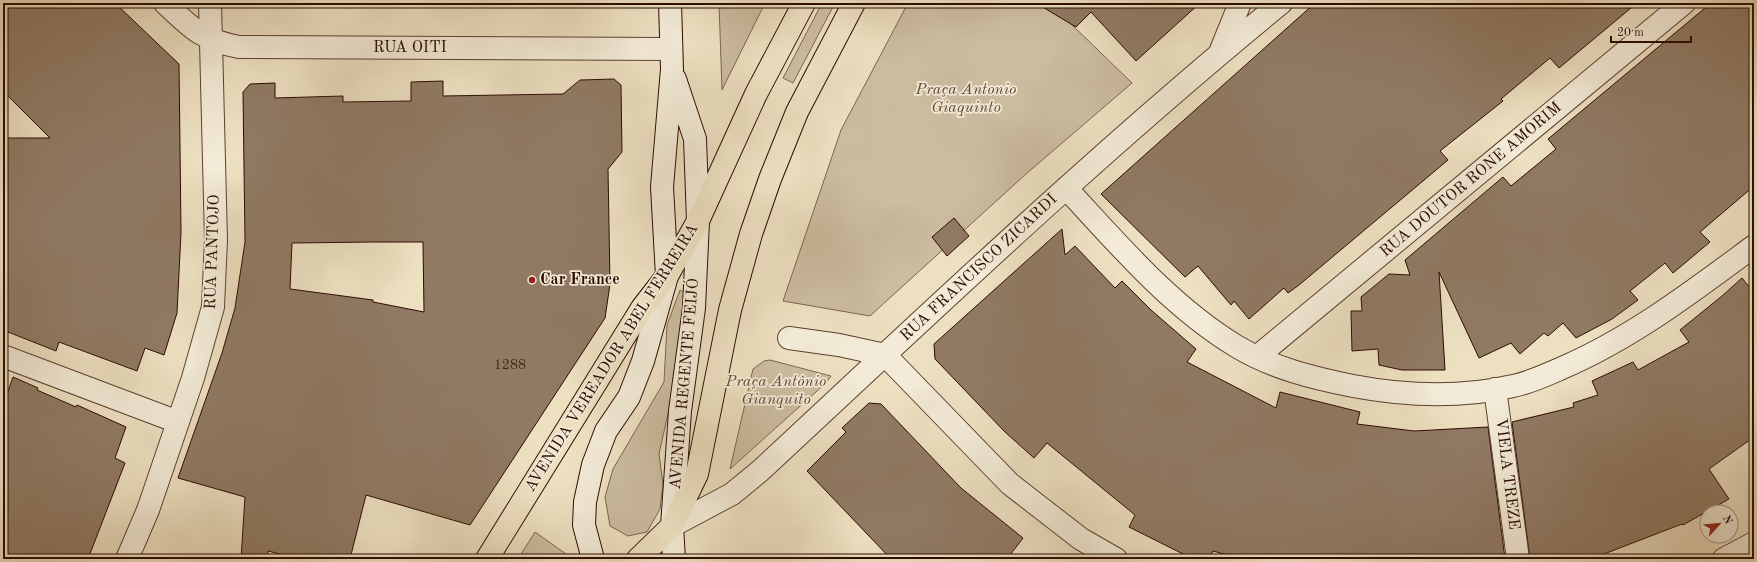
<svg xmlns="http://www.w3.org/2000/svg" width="1757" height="562" font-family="'Old Standard TT',serif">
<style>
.green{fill:#ccbca0;stroke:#7c6450}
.building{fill:#907a64;stroke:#2b0b00;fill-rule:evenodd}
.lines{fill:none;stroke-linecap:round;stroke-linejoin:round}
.minor-casing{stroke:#5c4030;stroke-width:24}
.secondary-casing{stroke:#2b0b00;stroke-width:24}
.primary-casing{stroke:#2b0b00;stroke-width:24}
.minor{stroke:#f3ebd7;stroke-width:22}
.secondary{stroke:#f3ebd7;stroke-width:22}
.primary{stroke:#ede0c1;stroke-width:22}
.poi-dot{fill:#8f2418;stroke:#f3ebd7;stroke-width:1.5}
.labels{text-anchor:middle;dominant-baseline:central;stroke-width:3.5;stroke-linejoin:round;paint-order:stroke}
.number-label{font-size:14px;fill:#442719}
.street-label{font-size:16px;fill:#2b0b00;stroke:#f3ebd7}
.park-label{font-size:16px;font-style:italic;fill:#634938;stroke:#f3ebd7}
.poi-label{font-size:16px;font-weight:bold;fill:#2b0b00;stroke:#f3ebd7;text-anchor:start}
</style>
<rect width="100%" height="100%" fill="#ede0c1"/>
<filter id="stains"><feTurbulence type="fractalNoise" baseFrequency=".005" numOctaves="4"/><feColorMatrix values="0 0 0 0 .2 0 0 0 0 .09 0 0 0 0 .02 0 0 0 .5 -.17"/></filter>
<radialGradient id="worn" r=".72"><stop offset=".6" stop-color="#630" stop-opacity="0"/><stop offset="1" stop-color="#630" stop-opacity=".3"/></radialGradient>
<path class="green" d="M719 3H765L722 90Z
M822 3H835L793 83 783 78Z
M908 3H1042L1067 20 1132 83 1026 174 870 316 783 301 841 130Z
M680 290 690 296 678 369 659 454 663 484 660 509 647 532 628 536 610 526 605 497 613 469 664 382 667 325Z
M770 360 831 376 826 383 730 469 753 369 764 361Z
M535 532 573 559H518Z"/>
<path class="building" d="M11 3H115L179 64 181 232 177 313 164 355 145 348 137 371 59 342 56 351 3 330V138H50L3 91V11Z
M1036 3H1200L1136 61 1091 12 1076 27Z
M1315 3H1637L1559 68 1550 58 1501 99 1503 101 1440 151 1448 160 1299 285 1288 293 1284 288 1249 319 1234 301 1231 305 1198 266 1185 277 1101 194Z
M1711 3H1754V186L1700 232 1710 242 1673 273 1665 263 1630 291 1638 300 1612 319 1576 338 1563 323 1548 336 1544 333 1520 354 1511 343 1479 358 1439 272 1445 370H1402L1379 365 1378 349 1352 351 1351 311H1362L1361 297 1389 274 1410 275 1405 260 1503 177 1511 186 1556 149 1548 139Z
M614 79 621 85 622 152 608 169 610 284 605 318 470 525 366 495 350 559H299L268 551V559H241L245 497 178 478 222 353 235 308 245 242 243 92 250 84 275 83V98L343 96V102L411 101V82L443 81V96L563 94 580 80ZM373 242H423L424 312 373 302V300L290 289 292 243Z
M954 218 969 236 947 256 932 237Z
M1062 229 1065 255 1075 246 1115 288 1122 281 1151 310 1196 349 1187 362 1276 408 1280 392 1360 412 1357 424 1414 431 1488 427 1505 559H1241L1213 551 1209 559H1193L1129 527 1135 515 1047 443 1034 458 1005 432 935 359 934 344Z
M1742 278 1754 293V437L1709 469 1729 499 1683 525 1682 524 1591 559H1530L1512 422 1574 407 1573 403 1598 395 1592 381 1633 362 1638 370 1689 342 1680 330 1722 296Z
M13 377 38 388 37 390 76 407 77 405 126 427 115 458 125 463 88 559H3V393L7 394Z
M869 403 881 404 961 488 1023 538 1007 559H891L807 471 846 432 842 428Z"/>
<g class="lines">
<g class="minor-casing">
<path id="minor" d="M165 3C191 28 202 40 239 47L670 49
M1221 50 1240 3
M1066 188C1118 244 1170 306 1236 346 1272 368 1313 378 1353 386 1406 396 1461 398 1513 386 1529 383 1546 375 1562 368 1632 338 1693 291 1754 246
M789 338 839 345 885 355 1010 484 1081 539 1116 559
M3 356 178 422
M1258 356 1684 3
M1495 389 1518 559
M672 526 732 494 760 471C931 312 1100 151 1281 3
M127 559 148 510 193 378 213 307 216 240 210 3
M1724 559 1754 543"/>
</g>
<g class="secondary-casing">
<path id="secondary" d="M593 559 584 525 585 502 593 465 606 431 629 397 643 361 667 276 662 187 672 69 670 3
M674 559 672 526 680 411 694 308 698 221 695 139 675 79"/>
</g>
<g class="primary-casing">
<path id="primary" d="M487 559 642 308 667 276 698 221 756 94 804 3
M638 559 672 526 697 474 730 310 751 234 770 179 797 112 854 3"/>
</g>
<use href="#minor" class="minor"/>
<use href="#secondary" class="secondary"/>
<use href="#primary" class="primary"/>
</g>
<circle class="poi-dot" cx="532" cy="280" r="4"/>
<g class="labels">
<g class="number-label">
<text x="510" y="365">1288</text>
</g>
<g class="street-label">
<text x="410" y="48">RUA OITI</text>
<text transform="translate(1471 180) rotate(-40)">RUA DOUTOR RONE AMORIM</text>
<text transform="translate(213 252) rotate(-88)">RUA PANTOJO</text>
<text transform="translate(979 268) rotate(-43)">RUA FRANCISCO ZICARDI</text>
<text transform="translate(612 358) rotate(-58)">AVENIDA VEREADOR ABEL FERREIRA</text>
<text transform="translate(685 384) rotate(-85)">AVENIDA REGENTE FEIJÓ</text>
<text transform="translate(1507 474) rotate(83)">VIELA TREZE</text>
</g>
<g class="park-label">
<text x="966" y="90">Praça Antonio<tspan x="966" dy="18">Giaquinto</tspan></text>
<text x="776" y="382">Praça Antônio<tspan x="776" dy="18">Gianquito</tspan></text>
</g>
<g class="poi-label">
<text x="540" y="280">Car France</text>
</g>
</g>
<rect width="1757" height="562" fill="none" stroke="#ede0c1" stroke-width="16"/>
<rect x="4" y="4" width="1749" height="554" fill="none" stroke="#2b0b00" stroke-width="2"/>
<rect x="8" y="8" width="1741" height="546" fill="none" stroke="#2b0b00"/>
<g transform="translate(1719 524) rotate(63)"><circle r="19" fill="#f3ebd7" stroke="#a39181"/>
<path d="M0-3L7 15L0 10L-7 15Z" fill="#8f2418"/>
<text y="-6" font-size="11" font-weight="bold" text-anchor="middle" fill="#2b0b00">N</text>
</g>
<path d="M1611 36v6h80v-6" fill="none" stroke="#2b0b00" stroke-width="2"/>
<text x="1617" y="36" font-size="12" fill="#2b0b00" stroke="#f3ebd7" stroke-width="3" paint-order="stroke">20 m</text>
<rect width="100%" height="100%" filter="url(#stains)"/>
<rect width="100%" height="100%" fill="url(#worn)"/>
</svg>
